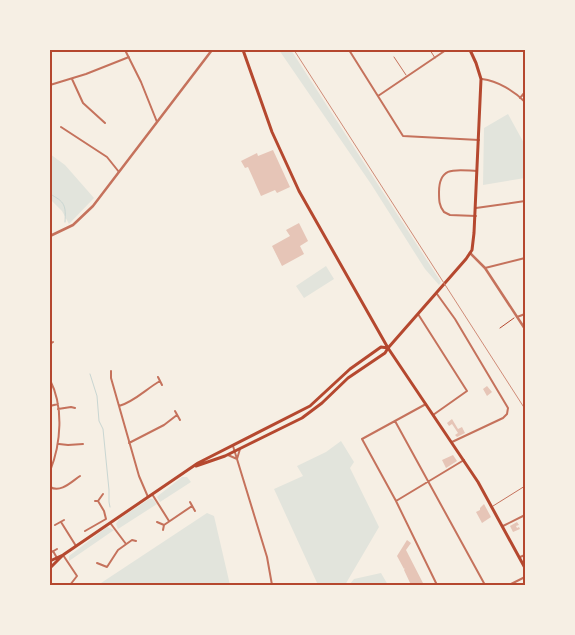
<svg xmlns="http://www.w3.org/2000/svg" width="575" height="635" font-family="'Source Sans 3',sans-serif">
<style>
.green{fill:#e2e4dc}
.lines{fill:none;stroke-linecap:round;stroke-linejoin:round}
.stream{stroke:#c9d6d2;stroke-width:1}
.building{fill:#e6c5b7}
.path{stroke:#b5482f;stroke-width:1}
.service{stroke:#c5725c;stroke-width:1}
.minor{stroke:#c5725c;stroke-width:2}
.tertiary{stroke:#c5725c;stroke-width:2.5}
.secondary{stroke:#b5482f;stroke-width:3}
.primary{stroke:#b5482f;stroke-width:3}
.rail{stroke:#cf8b77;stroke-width:1}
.neatline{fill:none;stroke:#b5482f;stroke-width:2}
</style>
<rect width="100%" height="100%" fill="#f6efe4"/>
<path class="green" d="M279 50H291L441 282 439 285 425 269 371 184Z
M508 114 525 145V178L483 185 484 128Z
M50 154 65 165 94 198 69 224 62 211 50 199Z
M326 266 334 279 304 298 296 286Z
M341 441 354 462 350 468 379 527 345 585H318L274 489 303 476 297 466 326 452Z
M182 477H187L191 482 160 502 157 497 159 495Z
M149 499H153L157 504 118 529 116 524 119 519Z
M207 513 214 516 230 585H98Z
M107 527 114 530 69 561V556Z
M381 573 388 585H349L354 579Z"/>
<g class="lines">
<path class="stream" d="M50 194C65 202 66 205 65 222
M90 374 97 396 99 421 103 429 109 490V502L110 507"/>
</g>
<path class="building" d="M273 150 290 187 277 193 275 190 261 196 248 167 245 168 241 161 257 153 258 156Z
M299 223 308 241 300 246 304 254 282 266 272 246 290 236 286 230Z
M487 386 492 392 487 396 483 389Z
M452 419 458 429 462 427 465 433 457 437 455 435 458 433 452 424 449 426 447 423Z
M453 455 457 461 446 468 442 460Z
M484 504 491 517 482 523 476 512 480 510V508Z
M517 522 519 525 516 526 517 528 519 527 520 529 513 532 510 526Z
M407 540 411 543 406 550 424 585H411L404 570 405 568 404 569 397 556Z"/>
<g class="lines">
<path class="path" d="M500 328 514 318"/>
<path class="service" d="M430 50 435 58
M394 57 406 75
M493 506 525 486"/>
<path class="minor" d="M125 50 141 82 157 122
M349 50 403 136 479 140
M72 79 83 103 105 123
M482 79C498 81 514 91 525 102
M50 85 86 74 129 57
M378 96 446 50
M520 98 525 92
M61 127 107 157 119 172
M476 208 525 201
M476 216 450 215 444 212C439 206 439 200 439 192 439 165 457 170 477 171
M485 268 525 258
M437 294 455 319 508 408 507 414 503 418 452 442
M418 314 467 391 433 415
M517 317 525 314
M50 344 53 342
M111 371V378L139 476 148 497
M158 377 162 385
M50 380C64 407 61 444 50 471
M426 404 362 439 396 501 437 585
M50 406 58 404
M119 406C134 402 146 389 160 381
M58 409 71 407 75 408
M175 411 180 420
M395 421 485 585
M129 443 164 425 177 415
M59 444 68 445 83 444
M233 446 267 557 272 585
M228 455 237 459
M237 459 240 449
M50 487C61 493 71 482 80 476
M152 494 169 521
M95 501H98L103 494
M396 501 464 460
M190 502 195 511
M61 522 76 546
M157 522 164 525
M111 524 126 544
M55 525 64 520
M503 526 525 515
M163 530 164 525 192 506
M85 531 106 519 104 511 98 501
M53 551 57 558
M50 553 57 549
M63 555 77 576 70 585
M520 557 525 555
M97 563 107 567 118 550 132 540 136 541
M509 585 525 577"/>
<path class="tertiary" d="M50 236 73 225 93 206 212 50
M470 253 485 268 525 329"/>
<path class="secondary" d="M470 50 476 63 481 79 474 233 472 250 466 259 388 348 478 482 525 568"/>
<path class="primary" d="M243 50 272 132 299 191 388 348
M196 466 225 456 302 418 322 403 348 378 385 353 388 348
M50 561 63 555 198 463 310 406 350 369 381 347 388 348
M50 568 63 555"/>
<path class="rail" d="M294 50 525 409"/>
</g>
<rect width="575" height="635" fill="none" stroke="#f6efe4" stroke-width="102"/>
<rect x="51" y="51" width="473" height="533" class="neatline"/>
</svg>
